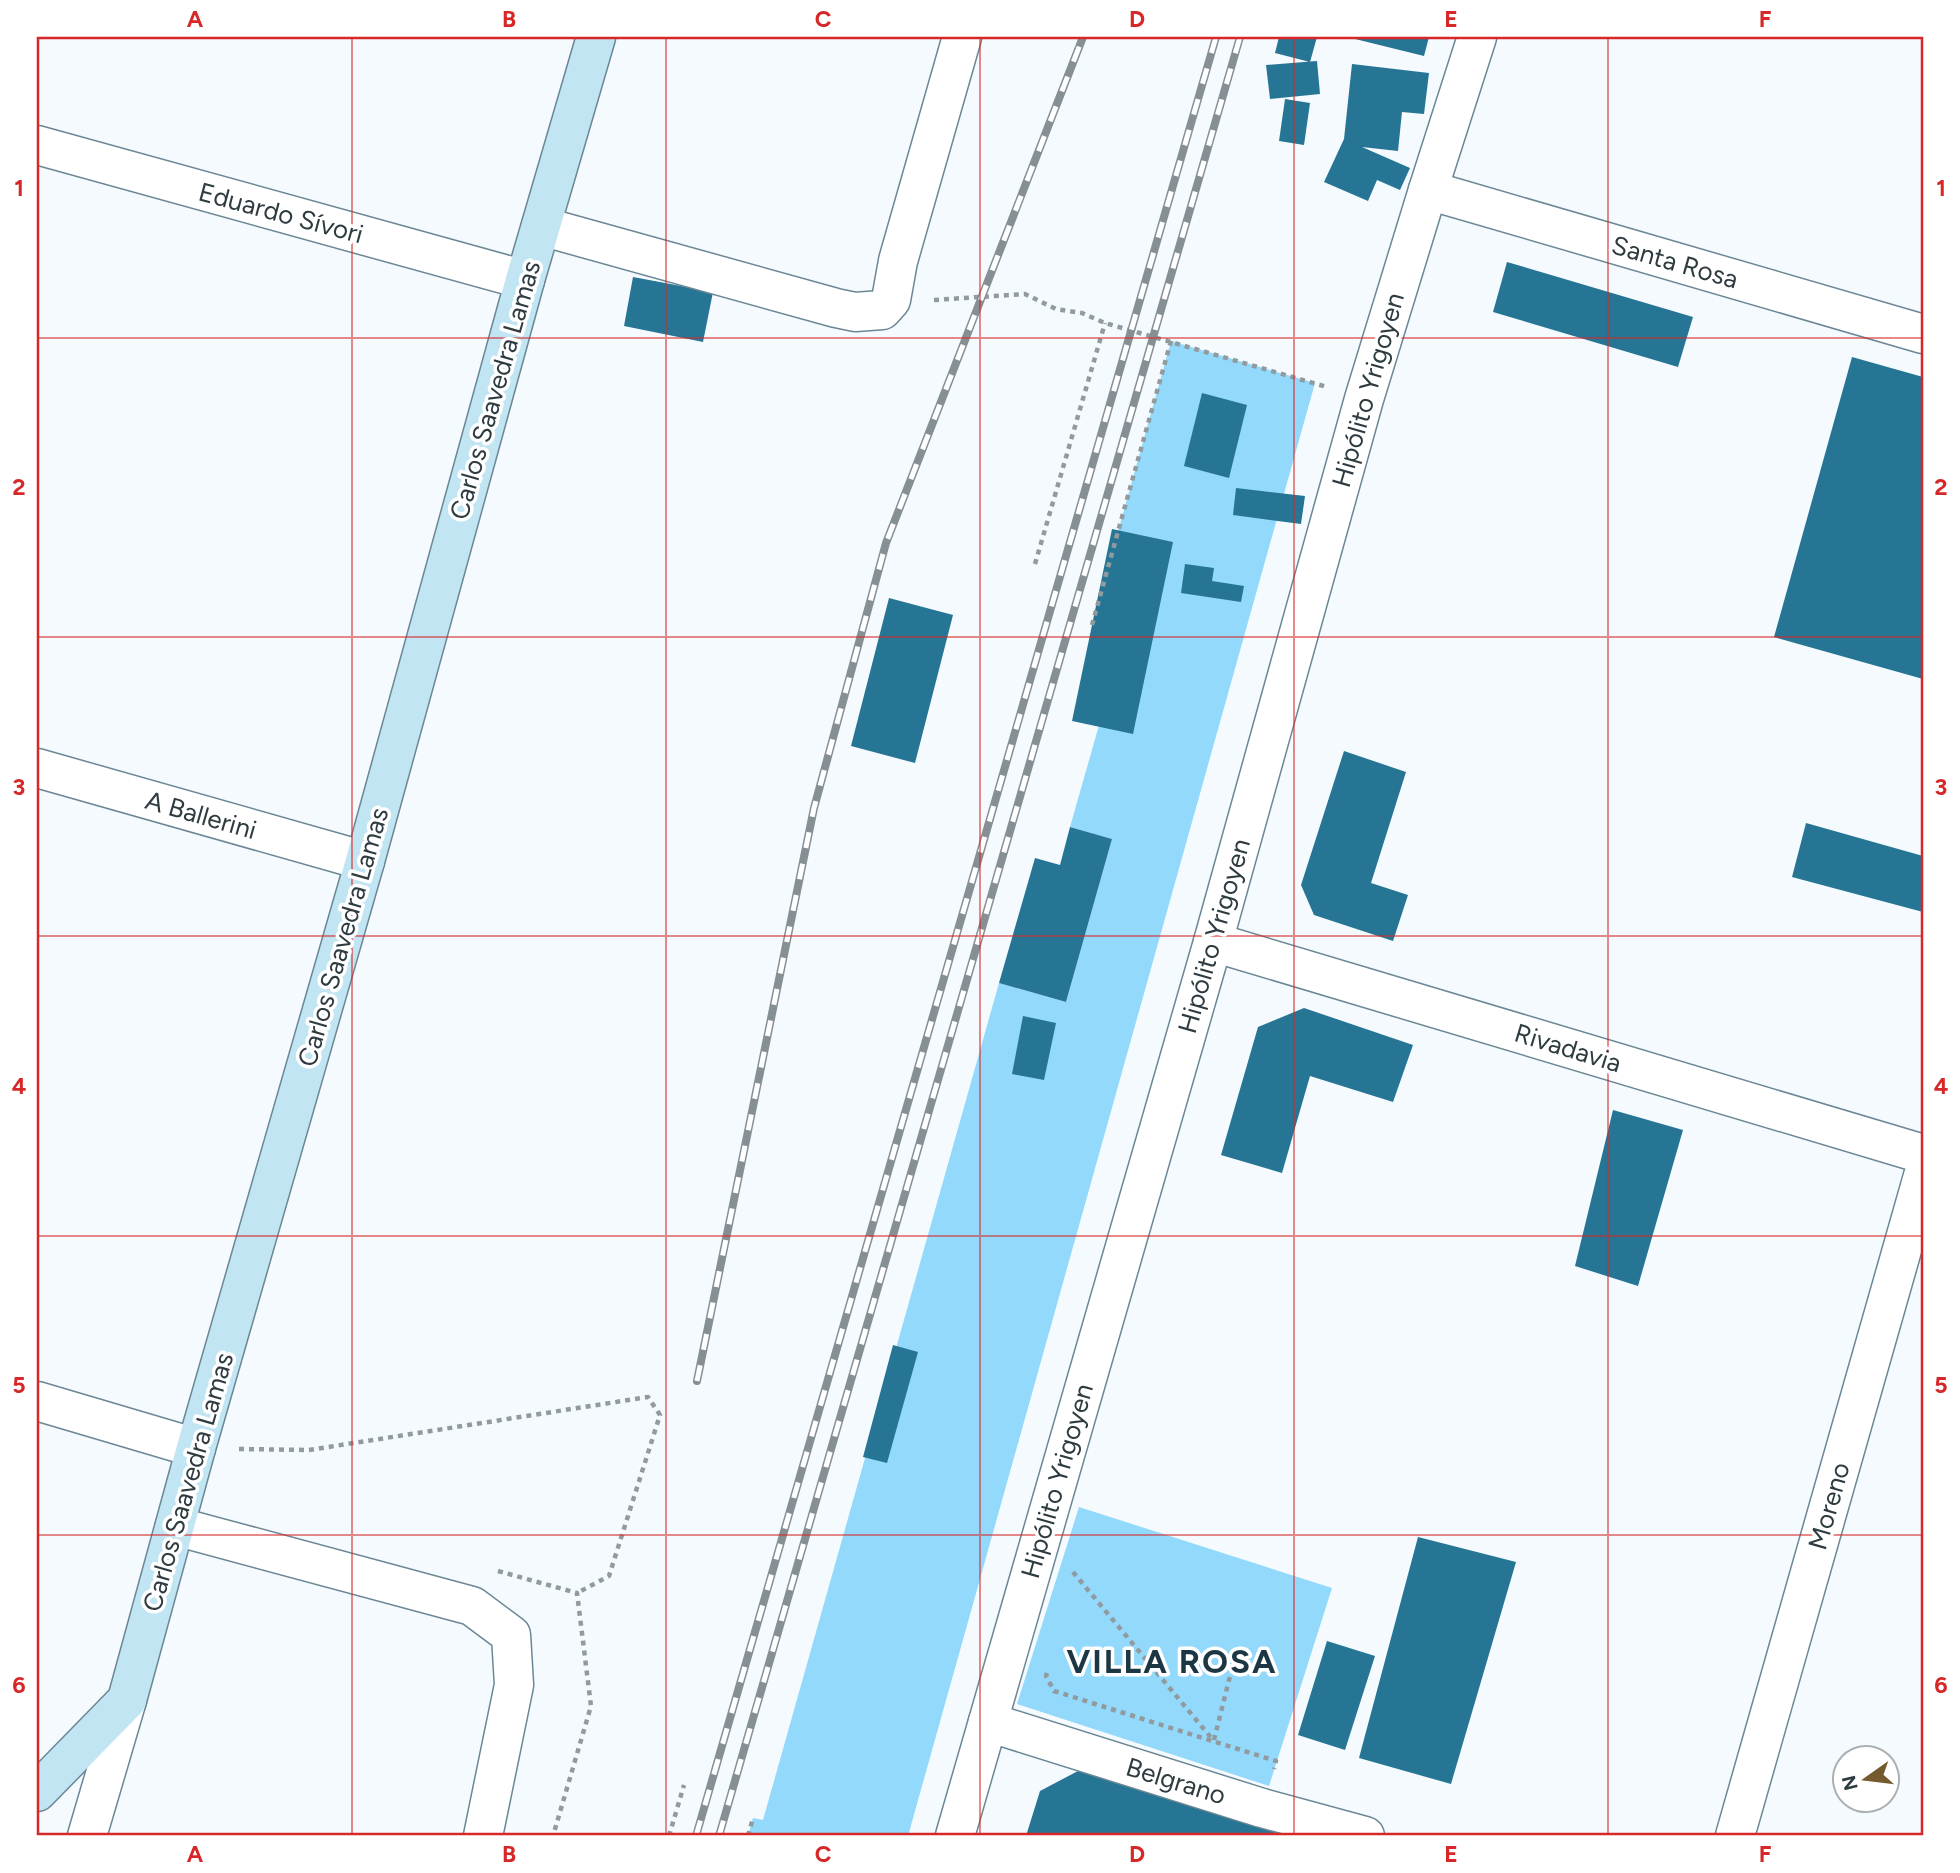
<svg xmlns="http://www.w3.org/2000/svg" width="1960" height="1873" font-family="Figtree,sans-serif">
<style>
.green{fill:#92d9fb}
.building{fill:#267595}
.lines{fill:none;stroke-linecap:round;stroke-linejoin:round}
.minor-casing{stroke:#6b8795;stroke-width:41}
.tertiary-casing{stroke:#6b8795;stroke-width:41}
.secondary-casing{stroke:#6b8795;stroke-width:41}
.path{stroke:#919b9f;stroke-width:4.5;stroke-dasharray:5 5;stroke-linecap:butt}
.minor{stroke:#fff;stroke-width:38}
.tertiary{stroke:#fff;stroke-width:38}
.secondary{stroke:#c1e5f3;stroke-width:38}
.rail-casing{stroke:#869094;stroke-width:8}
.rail{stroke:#fff;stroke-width:5;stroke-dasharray:16;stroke-linecap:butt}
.grid{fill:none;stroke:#d62828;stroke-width:2;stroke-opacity:0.55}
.labels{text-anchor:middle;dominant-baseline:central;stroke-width:7;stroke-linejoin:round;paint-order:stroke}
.street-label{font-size:26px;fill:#2e3b41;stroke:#fff}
.district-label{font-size:33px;font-weight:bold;letter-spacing:2px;fill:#1c3743;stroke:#fff}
.neatline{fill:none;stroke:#d62828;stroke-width:2.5}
.grid-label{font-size:23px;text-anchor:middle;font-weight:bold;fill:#d62828}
</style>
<rect width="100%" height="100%" fill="#f4fafd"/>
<path class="green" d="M1171 341 1315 383 908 1836H748L753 1818 763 1820 999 983 1066 1002 1112 839 1070 827 1125 634 1092 625Z
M1079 1507 1332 1588 1269 1786 1017 1704Z"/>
<path class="building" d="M1279 37H1317L1310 62 1275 53Z
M1347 37H1429L1424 56Z
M1317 61 1320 94 1270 99 1266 65Z
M1352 64 1429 73 1424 114 1402 112 1398 151 1362 147 1410 168 1400 190 1377 180 1368 201 1324 182 1344 139Z
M1285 99 1310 103 1304 145 1279 141Z
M1507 262 1693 317 1678 367 1493 312Z
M633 277 713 292 703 342 624 326Z
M1852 357 1923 377V679L1774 637Z
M1202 393 1247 405 1229 478 1184 466Z
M1236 488 1305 496 1301 524 1233 515Z
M1112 529 1173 542 1133 734 1072 721Z
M1185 564 1214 568 1212 581 1244 586 1241 602 1181 593Z
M889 598 953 615 915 763 851 746Z
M1344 751 1406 772 1371 883 1408 895 1393 941 1314 915 1301 885Z
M1806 823 1923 856V912L1792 877Z
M1070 827 1112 839 1066 1002 999 983 1035 858 1060 865Z
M1304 1008 1413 1045 1393 1102 1310 1076 1282 1173 1221 1155 1258 1027Z
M1023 1016 1056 1023 1044 1080 1012 1074Z
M1613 1110 1683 1130 1638 1286 1575 1266Z
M893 1345 918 1352 887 1463 863 1457Z
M1418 1537 1516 1562 1451 1784 1359 1758Z
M1327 1641 1375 1656 1345 1750 1298 1735Z
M1078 1771 1289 1836H1026L1040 1791Z"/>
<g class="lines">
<g class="minor-casing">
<path id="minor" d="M37 145 525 280
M1428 190 1923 334
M541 226 836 308 855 312 882 310 891 300 898 261 962 37
M37 768 365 861
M1213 942 1923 1154
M37 1401 196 1448
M175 1526 472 1606 511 1635 514 1685 483 1836
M988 1722 1262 1808 1365 1836
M87 1836 127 1700"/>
</g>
<g class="tertiary-casing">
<path id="tertiary" d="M955 1836 1213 942 1364 399 1428 190 1477 37
M1735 1836 1923 1176"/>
</g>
<g class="secondary-casing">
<path id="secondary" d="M37 1792 127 1700 196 1448 365 861 525 280 596 37"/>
</g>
<path class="path" d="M934 300 1025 294 1056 309 1082 313 1105 323 1327 387
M1035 564 1105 323
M1092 625 1171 341
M239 1449 309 1450 648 1397 660 1415 609 1576 577 1593
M498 1571 577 1593 591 1706 553 1836
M1073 1572 1213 1740
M1047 1673 1046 1676 1054 1691 1276 1761 1274 1769
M1214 1740 1235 1656
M669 1836 684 1785
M748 1836 753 1818"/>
<use href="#minor" class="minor"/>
<use href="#tertiary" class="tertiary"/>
<use href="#secondary" class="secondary"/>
<g class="rail-casing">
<path id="rail" d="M697 1381 814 808 886 543 1083 37
M696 1836 1216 37
M719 1836 1240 37"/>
</g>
<use href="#rail" class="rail"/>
</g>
<path class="grid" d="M352 37V1836M666 37V1836M980 37V1836M1294 37V1836M1608 37V1836M37 338H1923M37 637H1923M37 936H1923M37 1236H1923M37 1535H1923"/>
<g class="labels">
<g class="street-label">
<text transform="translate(281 213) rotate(15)">Eduardo Sívori</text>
<text transform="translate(1675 262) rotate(16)">Santa Rosa</text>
<text transform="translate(495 390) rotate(-74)">Carlos Saavedra Lamas</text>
<text transform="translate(1368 390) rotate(-74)">Hipólito Yrigoyen</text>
<text transform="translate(201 815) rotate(16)">A Ballerini</text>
<text transform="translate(1214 936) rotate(-74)">Hipólito Yrigoyen</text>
<text transform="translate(343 937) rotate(-74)">Carlos Saavedra Lamas</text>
<text transform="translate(1568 1048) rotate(17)">Rivadavia</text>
<text transform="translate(1057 1481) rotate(-74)">Hipólito Yrigoyen</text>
<text transform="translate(188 1482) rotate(-74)">Carlos Saavedra Lamas</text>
<text transform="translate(1829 1506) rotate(-74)">Moreno</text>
<text transform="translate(1176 1781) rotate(17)">Belgrano</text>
</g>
<g class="district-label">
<text x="1172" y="1661">VILLA ROSA</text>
</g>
</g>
<rect width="1960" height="1873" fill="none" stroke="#ffffff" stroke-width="77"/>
<g transform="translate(1866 1779) rotate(256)"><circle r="33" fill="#ffffff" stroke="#abb1b3" stroke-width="2"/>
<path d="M0-5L12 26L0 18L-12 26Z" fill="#745a2c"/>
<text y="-10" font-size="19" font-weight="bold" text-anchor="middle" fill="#2e3b41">N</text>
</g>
<rect x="38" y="38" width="1884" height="1796" class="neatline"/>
<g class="grid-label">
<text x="195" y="27">A</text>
<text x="509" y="27">B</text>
<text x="823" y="27">C</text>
<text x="1137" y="27">D</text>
<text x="1451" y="27">E</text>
<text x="1765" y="27">F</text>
<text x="19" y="196">1</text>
<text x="1941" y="196">1</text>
<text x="19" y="495">2</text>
<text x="1941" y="495">2</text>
<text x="19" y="795">3</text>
<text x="1941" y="795">3</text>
<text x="19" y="1094">4</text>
<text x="1941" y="1094">4</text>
<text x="19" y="1393">5</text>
<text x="1941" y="1393">5</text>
<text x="19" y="1693">6</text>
<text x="1941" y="1693">6</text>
<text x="195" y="1862">A</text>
<text x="509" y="1862">B</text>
<text x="823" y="1862">C</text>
<text x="1137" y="1862">D</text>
<text x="1451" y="1862">E</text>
<text x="1765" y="1862">F</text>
</g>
</svg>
